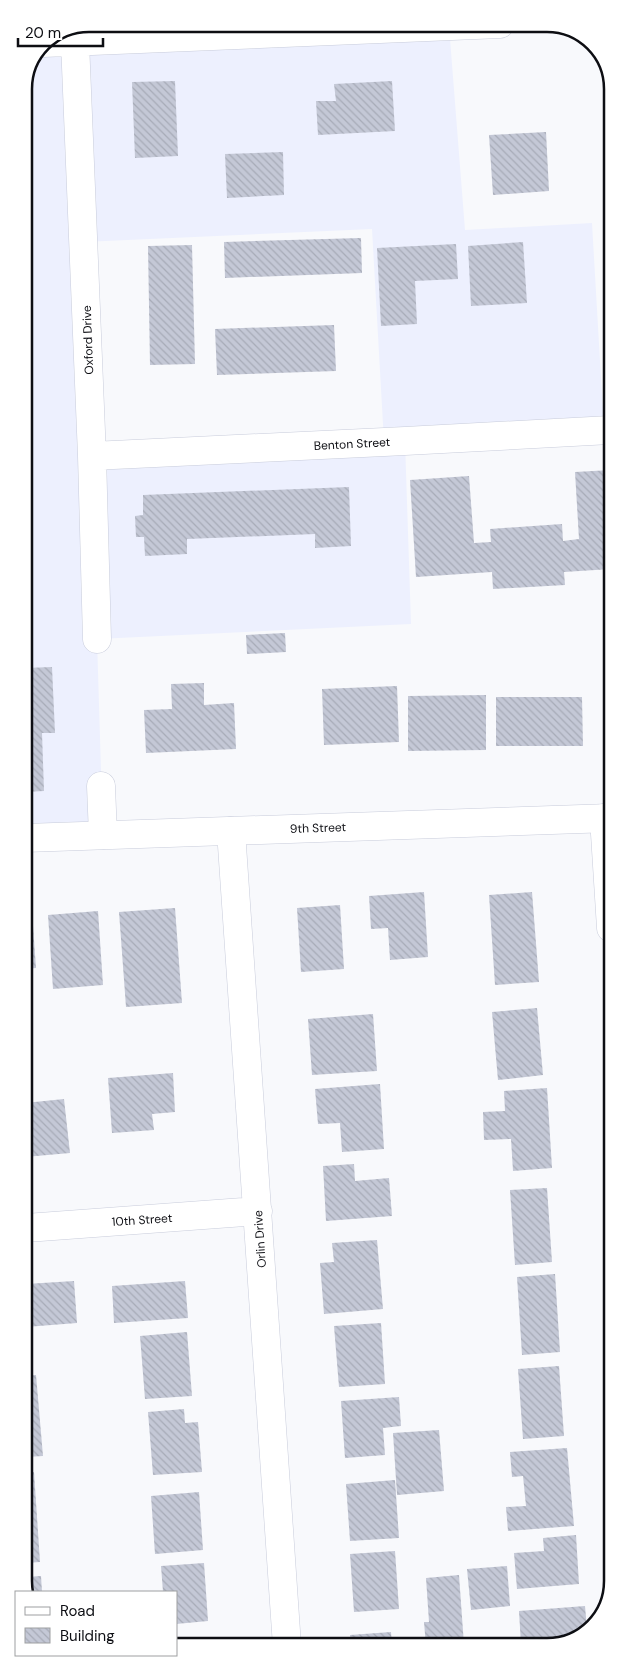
<svg xmlns="http://www.w3.org/2000/svg" width="636" height="1671" font-family="'DM Sans',sans-serif">
<style>
.built{fill:#edf0fe;fill-rule:evenodd}
.building{fill:url(#building-back-hatch)}
.lines{fill:none;stroke-linecap:round;stroke-linejoin:round}
.minor-casing{stroke:#c8ccdb;stroke-width:29}
.tertiary-casing{stroke:#c8ccdb;stroke-width:29}
.minor{stroke:#fff;stroke-width:28}
.tertiary{stroke:#fff;stroke-width:28}
.labels{text-anchor:middle;dominant-baseline:central;stroke-width:5;stroke-linejoin:round;paint-order:stroke}
.street-label{font-size:12px;fill:#0d0e13;stroke:#fff}
.rim{fill:none;stroke:#0d0e13;stroke-width:2.5}
</style>
<defs>
<pattern id="building-back-hatch" width="6" height="6" patternUnits="userSpaceOnUse" patternTransform="scale(1.25)"><rect width="6" height="6" fill="#c4c8d6"/><path d="M-1 5l2 2M0 0l6 6M5-1l2 2" fill="none" stroke="#a7abb7"/></pattern>
</defs>
<rect width="100%" height="100%" fill="#f8f9fc"/>
<path class="built" d="M90 24H500L449 26 465 230 592 223 604 430 405 441 411 624 97 639 103 835 25 838 24 86 43 43ZM372 229 384 442 93 456 83 242Z"/>
<path class="building" d="M175 81 178 156 135 158 132 82Z
M392 81 395 131 318 135 316 101H336L334 84Z
M546 132 549 191 493 195 489 135Z
M24 133H26L27 171H24Z
M283 152 284 195 227 198 225 154Z
M361 238 362 273 225 278 224 242Z
M523 242 527 303 471 306 468 246Z
M456 244 458 279 415 281 417 324 381 326 377 248Z
M192 245 195 364 150 365 148 246Z
M334 325 336 371 217 375 215 329Z
M611 470V569L564 572 565 585 493 589 492 572 416 577 410 480 469 476 474 543 491 542 490 529 562 524 563 541 579 539 575 472Z
M349 487 351 546 315 548V534L187 539V554L145 556 144 537H136L135 516 143 515V495Z
M285 633 286 652 247 654 246 635Z
M52 667 55 733H42L44 791 25 792V668Z
M204 683V705L234 703 236 749 146 753 144 710 172 709 171 684Z
M397 686 399 742 324 745 322 689Z
M486 695V750L408 751V696Z
M496 697H582L583 746H496Z
M603 702H611V741H606Z
M424 892 428 957 390 960 388 928 371 929 369 896Z
M532 892 539 982 495 985 489 895Z
M340 905 344 969 301 972 297 908Z
M175 908 182 1003 126 1007 119 912Z
M98 911 103 985 53 989 48 915Z
M25 912H32L36 968 25 969Z
M537 1008 543 1075 498 1080 492 1012Z
M373 1014 377 1071 312 1075 308 1019Z
M173 1073 175 1112 152 1114 154 1130 112 1133 108 1078Z
M380 1084 384 1149 342 1152 340 1123 318 1124 315 1089Z
M547 1088 552 1168 513 1171 511 1139 484 1140 483 1112 505 1111 504 1091Z
M64 1099 70 1153 25 1157V1103Z
M354 1164 355 1181 389 1178 392 1216 326 1221 323 1166Z
M547 1188 552 1262 515 1265 510 1190Z
M377 1240 383 1309 324 1314 320 1263 334 1262 332 1243Z
M555 1274 560 1352 522 1355 517 1277Z
M74 1281 77 1323 26 1327V1284Z
M185 1281 188 1318 114 1323 112 1286Z
M381 1323 385 1384 339 1387 334 1326Z
M187 1332 192 1396 145 1399 140 1336Z
M559 1366 564 1436 523 1439 518 1369Z
M36 1375 43 1456 26 1457V1376Z
M399 1397 401 1426 383 1428 385 1455 345 1458 341 1401Z
M184 1409 185 1423 198 1422 202 1472 153 1475 148 1412Z
M439 1430 444 1491 397 1495 393 1433Z
M567 1448 574 1526 508 1531 506 1507 526 1506 523 1476 512 1477 510 1452Z
M34 1472 40 1562 26 1563V1473Z
M395 1480 399 1538 350 1541 346 1484Z
M199 1492 203 1550 155 1554 151 1496Z
M576 1535 579 1584 517 1589 514 1553 544 1551 543 1538Z
M395 1551 399 1609 354 1612 350 1554Z
M204 1563 208 1621 176 1624V1592H163L161 1566Z
M507 1566 510 1606 471 1610 467 1569Z
M459 1575 464 1645 426 1646 424 1622H429L426 1578Z
M41 1576 42 1592H26V1577Z
M585 1606 587 1629 564 1645H521L519 1611Z
M391 1632 392 1646H351L350 1635Z"/>
<g class="lines">
<g class="minor-casing">
<path id="minor" d="M75 42 92 456 97 639
M43 43 500 24
M92 456 405 441 610 430
M101 786 103 835
M604 818 611 928
M231 831 287 1646
M26 1228 258 1211"/>
</g>
<g class="tertiary-casing">
<path id="tertiary" d="M25 838 611 818"/>
</g>
<use href="#minor" class="minor"/>
<use href="#tertiary" class="tertiary"/>
</g>
<g class="labels">
<g class="street-label">
<text transform="translate(88 340) rotate(-92)">Oxford Drive</text>
<text transform="translate(352 444) rotate(-3)">Benton Street</text>
<text transform="translate(318 828) rotate(-2)">9th Street</text>
<text transform="translate(142 1220) rotate(-4)">10th Street</text>
<text transform="translate(260 1239) rotate(-94)">Orlin Drive</text>
</g>
</g>
<path d="M0 0H636V1671H0ZM89 32H547A57 57 0 0 1 604 89V1581A57 57 0 0 1 547 1638H89A57 57 0 0 1 32 1581V89A57 57 0 0 1 89 32Z" fill="#fff" fill-rule="evenodd"/>
<path class="rim" d="M89 32H547A57 57 0 0 1 604 89V1581A57 57 0 0 1 547 1638H89A57 57 0 0 1 32 1581V89A57 57 0 0 1 89 32Z"/>
<rect x="15" y="1591" width="162" height="65" fill="#ffffff" stroke="#9e9fa1"/>
<rect x="25" y="1607" width="25" height="8" fill="#ffffff" stroke="#9e9fa1"/>
<text x="60" y="1616" font-size="15" fill="#0d0e13">Road</text>
<rect x="25" y="1628" width="25" height="15" fill="url(#building-back-hatch)" stroke="#9e9fa1"/>
<text x="60" y="1641" font-size="15" fill="#0d0e13">Building</text>
<path d="M18 38v8h85v-8" fill="none" stroke="#0d0e13" stroke-width="2.5"/>
<text x="25" y="38" font-size="15" fill="#0d0e13" stroke="#ffffff" stroke-width="4" paint-order="stroke">20 m</text>
</svg>
